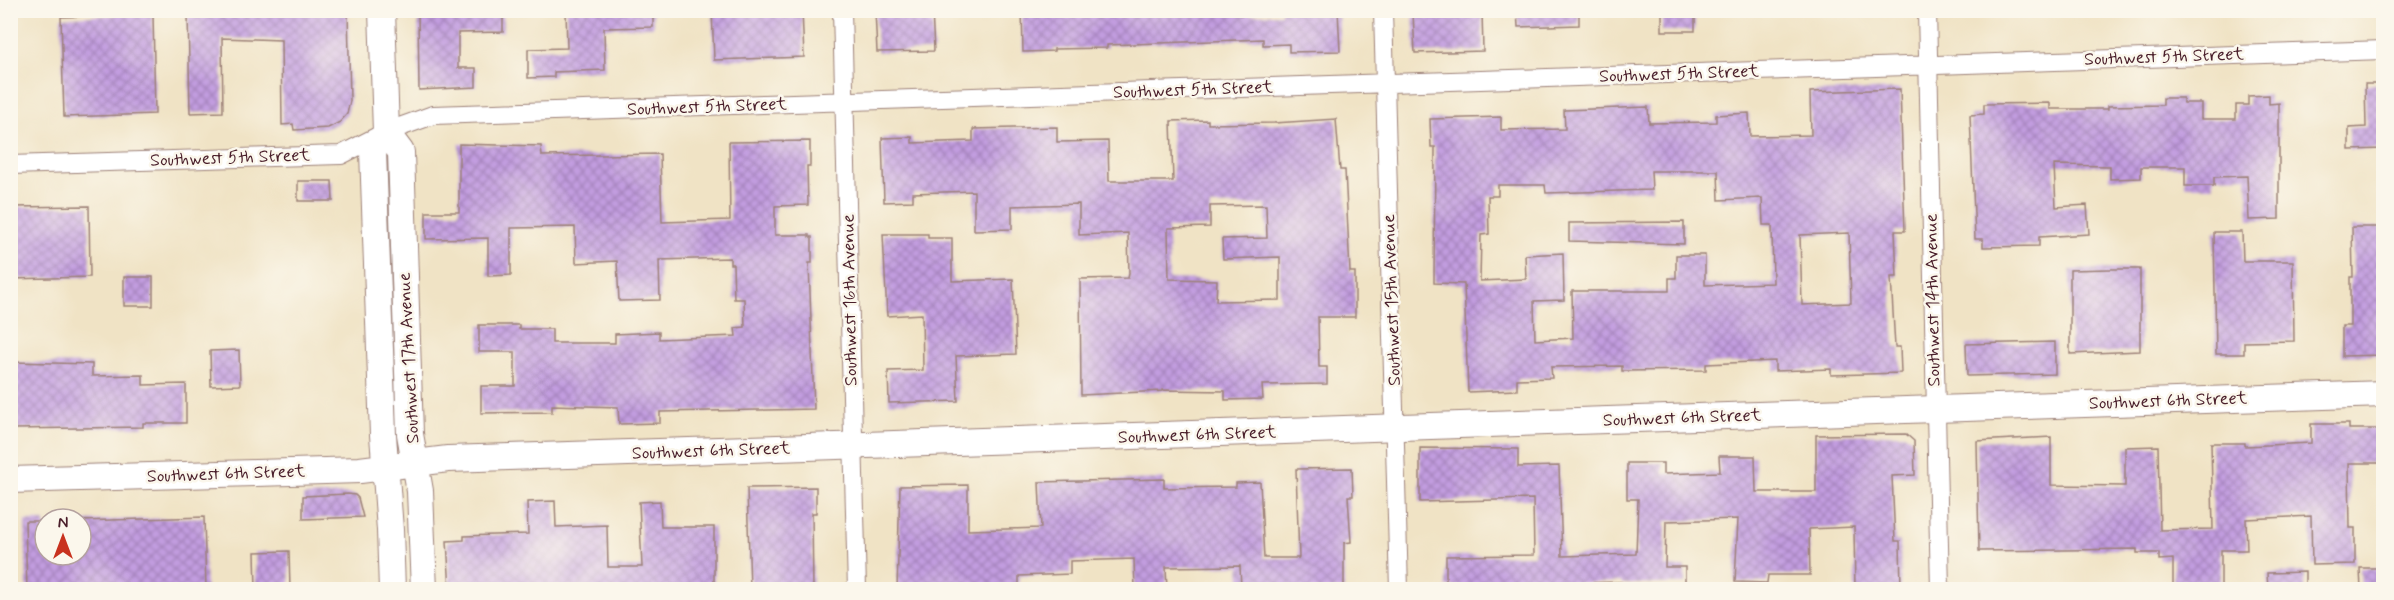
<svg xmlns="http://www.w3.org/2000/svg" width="2394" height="600" font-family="Mynerve,sans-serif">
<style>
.building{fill:url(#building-cross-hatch);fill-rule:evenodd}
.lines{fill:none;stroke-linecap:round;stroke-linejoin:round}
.street-casing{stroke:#9d8178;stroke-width:20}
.secondary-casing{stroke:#9d8178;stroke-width:28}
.street{stroke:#fff;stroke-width:18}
.secondary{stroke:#fff;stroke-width:26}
.labels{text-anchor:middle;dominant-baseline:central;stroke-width:5;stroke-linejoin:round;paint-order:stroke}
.street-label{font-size:18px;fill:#4a1f2b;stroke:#fbf7ec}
</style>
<defs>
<pattern id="building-cross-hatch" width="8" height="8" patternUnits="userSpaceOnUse" patternTransform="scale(1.5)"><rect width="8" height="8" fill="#c29de0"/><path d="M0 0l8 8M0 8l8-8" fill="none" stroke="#a07fb6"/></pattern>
</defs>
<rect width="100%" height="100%" fill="#fbf7ec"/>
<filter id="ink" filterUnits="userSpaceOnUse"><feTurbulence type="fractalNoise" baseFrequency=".0167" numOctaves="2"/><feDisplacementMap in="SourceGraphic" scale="12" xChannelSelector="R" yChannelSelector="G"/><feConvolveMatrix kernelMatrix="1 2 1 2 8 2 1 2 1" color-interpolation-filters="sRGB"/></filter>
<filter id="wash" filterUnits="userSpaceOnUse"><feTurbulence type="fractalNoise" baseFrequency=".008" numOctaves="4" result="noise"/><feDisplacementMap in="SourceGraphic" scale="24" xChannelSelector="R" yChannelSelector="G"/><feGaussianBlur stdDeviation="1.35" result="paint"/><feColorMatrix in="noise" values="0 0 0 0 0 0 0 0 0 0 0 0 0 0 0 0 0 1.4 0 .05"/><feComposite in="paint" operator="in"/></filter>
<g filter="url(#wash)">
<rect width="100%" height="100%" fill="#f0e3c5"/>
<g id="blocks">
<path class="building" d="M239 10H348L350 101 347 114 340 122 328 128 294 130 293 124 282 125 281 40 222 38 223 112 190 113 188 14 239 13Z
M418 10H503V32L458 33V68H476V87L419 90Z
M566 10H653V27L604 28 605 70 554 72V77L528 78V49L567 48Z
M712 10H802L804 57 714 60Z
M875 10H932L934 51 877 52Z
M1022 10H1240V15L1281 14V10H1338L1340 51 1289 52V44L1263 45V39L1107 45V48L1054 49V51L1023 52Z
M1517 10H1579V25L1518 27Z
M1662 10H1695V31H1662Z
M1482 11 1483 51 1415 53 1413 13Z
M153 14 155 114 64 117 61 17Z
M2365 84H2384V149L2349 150V128L2366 127Z
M1900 89 1905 231H1895L1897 277H1891L1895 347H1900L1901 373 1831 375V369L1775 371V361L1706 364V370L1622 371V366L1551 367 1552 378 1517 379V390L1468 392 1464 284 1434 283 1435 147H1431L1430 119 1501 117V130L1565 129 1564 110 1648 107 1649 123 1716 122V115L1749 113 1750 136 1811 135 1810 92ZM1651 171H1718L1719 200 1762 198 1763 225H1772L1773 283 1705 285V255H1676V278H1669V291H1572L1573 338 1535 340 1534 301 1564 300 1563 253 1525 255 1526 279 1480 281 1481 235 1489 234 1488 196H1498V185H1545L1546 193 1652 190ZM1849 233 1851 303 1802 305 1800 235Z
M2269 95V104L2279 103V219L2249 220 2247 176 2214 177V186H2185V167H2141V178L2110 179V166L2054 165 2056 207 2087 205 2089 234 2039 237V246L1983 247V239H1975L1970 115 1984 114V104L2050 103V109H2108V106L2163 105V98H2183V103H2201V119H2236V105H2248V96Z
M1336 119 1340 170H1345L1350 272H1355V317H1318L1319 367H1327V384L1262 385 1263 399 1225 400V391L1163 390V391L1081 395 1080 279 1128 278 1129 274 1128 233 1079 235V204L1012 206V229L974 230V191L913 193V201L884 202 882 138 912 137V143L973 141V129L1057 127V142L1108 141 1109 181H1173L1171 121 1208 120V124L1274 123ZM1266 205 1267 238 1222 239 1223 259 1280 257V300L1216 301 1217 280 1169 279 1168 228 1210 227V206Z
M810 141V166H807L808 205 775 206V235H809V237H812V263H809L814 409 660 412V423L619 424 618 407 552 405V412L481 413V386H515V352H479V325H519V329H552V343H615V334L659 332V339L736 336 735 328 745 327 744 299H734L733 264H730V258L659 260 660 300 619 301 617 261 576 263 575 227 511 228V275L488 276V238L426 239V212H459V144L541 146 542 156 660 154 662 222 730 220 729 142Z
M298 181H332L333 201H298Z
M89 206 90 277 10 279V207Z
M1684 222V244L1569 241V223Z
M2352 227H2384V355L2342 356V326H2350V277H2353Z
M2214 232H2242L2243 261H2293L2294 341 2244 342V354H2216Z
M883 234H928V238H952V281L1013 279 1016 354 956 356 958 401 889 403 888 371 923 370 922 314 887 316Z
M2110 269H2140V351L2070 354V270Z
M124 277H153V306H124Z
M2055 342V374L1967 376 1966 344Z
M239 350 240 385 211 386 210 351Z
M12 362 92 364V376L143 375V385L186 384V423H143V427L13 429Z
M2311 424H2349V429H2384V463H2349L2350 528H2355V564L2312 565 2311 516 2246 519 2247 550H2221V590H2173V559L2159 560V553H2137V549L1979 551 1977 441 2051 437V485L2125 486V447L2158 446 2160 530 2213 529 2211 443H2245V446L2311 443Z
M1906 434 1914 441 1915 475 1892 476 1895 541H1900L1901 590H1855L1854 527 1809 529 1810 575H1768L1767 583 1735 582 1738 519 1666 521 1665 567H1685V584H1622L1621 582 1446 587V556L1534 555 1533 499 1420 502V448L1518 449V467L1559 466 1562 556 1636 554 1638 499H1627V463H1663V474L1720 472 1719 456H1755L1756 492H1816V435Z
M1352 468 1353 496H1348L1351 542 1344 543V590H1292V586L1241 588 1240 566 1166 567 1167 590H1135L1134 559 1070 561V574L1019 576V590H897L900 486 968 485V530L1041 528 1039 482 1164 479V488L1236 487V483L1260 482 1264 558H1299L1296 469Z
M816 487V513H812L813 590H750L747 488Z
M348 494 355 495 358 498 363 517 303 519V496Z
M555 501 556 527 607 525 608 567H642L639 502 660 501 661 527H714V590H450L447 541 464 540V536L528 534 527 502Z
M204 517 206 590H27L25 521H45V555H81V521Z
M289 551 290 590H256L255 552Z
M2360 568H2384V590H2361Z
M2305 572V590H2268L2267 573Z"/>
</g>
</g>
<g filter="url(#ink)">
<use href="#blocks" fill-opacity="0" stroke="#9d8178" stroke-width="1.5"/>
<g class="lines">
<g class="street-casing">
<path id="street" d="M842 10 857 590
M1383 10 1399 590
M1927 10 1940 590
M10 165 341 155 386 132 433 115 2384 50"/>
</g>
<g class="secondary-casing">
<path id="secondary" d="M382 10 386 132 401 152 410 434 420 491 424 590
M386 132 373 151 383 435 390 530 392 590
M10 480 360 470 448 459 2384 394"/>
</g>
<use href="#street" class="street"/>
<use href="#secondary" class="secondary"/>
</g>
</g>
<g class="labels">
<g class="street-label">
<text transform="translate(2164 57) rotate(-2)">Southwest 5th Street</text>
<text transform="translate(1679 74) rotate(-2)">Southwest 5th Street</text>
<text transform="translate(1193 90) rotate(-2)">Southwest 5th Street</text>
<text transform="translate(707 107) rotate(-2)">Southwest 5th Street</text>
<text transform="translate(230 158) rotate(-2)">Southwest 5th Street</text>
<text transform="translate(850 300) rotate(-91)">Southwest 16th Avenue</text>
<text transform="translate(1392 300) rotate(-92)">Southwest 15th Avenue</text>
<text transform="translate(1933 300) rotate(-91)">Southwest 14th Avenue</text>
<text transform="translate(409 358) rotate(-93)">Southwest 17th Avenue</text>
<text transform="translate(2168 401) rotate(-2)">Southwest 6th Street</text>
<text transform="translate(1682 418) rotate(-2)">Southwest 6th Street</text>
<text transform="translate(1197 435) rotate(-2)">Southwest 6th Street</text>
<text transform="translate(711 451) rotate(-2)">Southwest 6th Street</text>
<text transform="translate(226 474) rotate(-2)">Southwest 6th Street</text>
</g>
</g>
<rect width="2394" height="600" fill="none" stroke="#fbf7ec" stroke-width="36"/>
<g transform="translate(63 537)"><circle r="28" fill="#fbf7ec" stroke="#b4a19f" stroke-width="1.5"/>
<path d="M0-4.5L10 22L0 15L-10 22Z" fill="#c8321e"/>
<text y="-9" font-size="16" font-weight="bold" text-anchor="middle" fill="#4a1f2b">N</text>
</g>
</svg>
